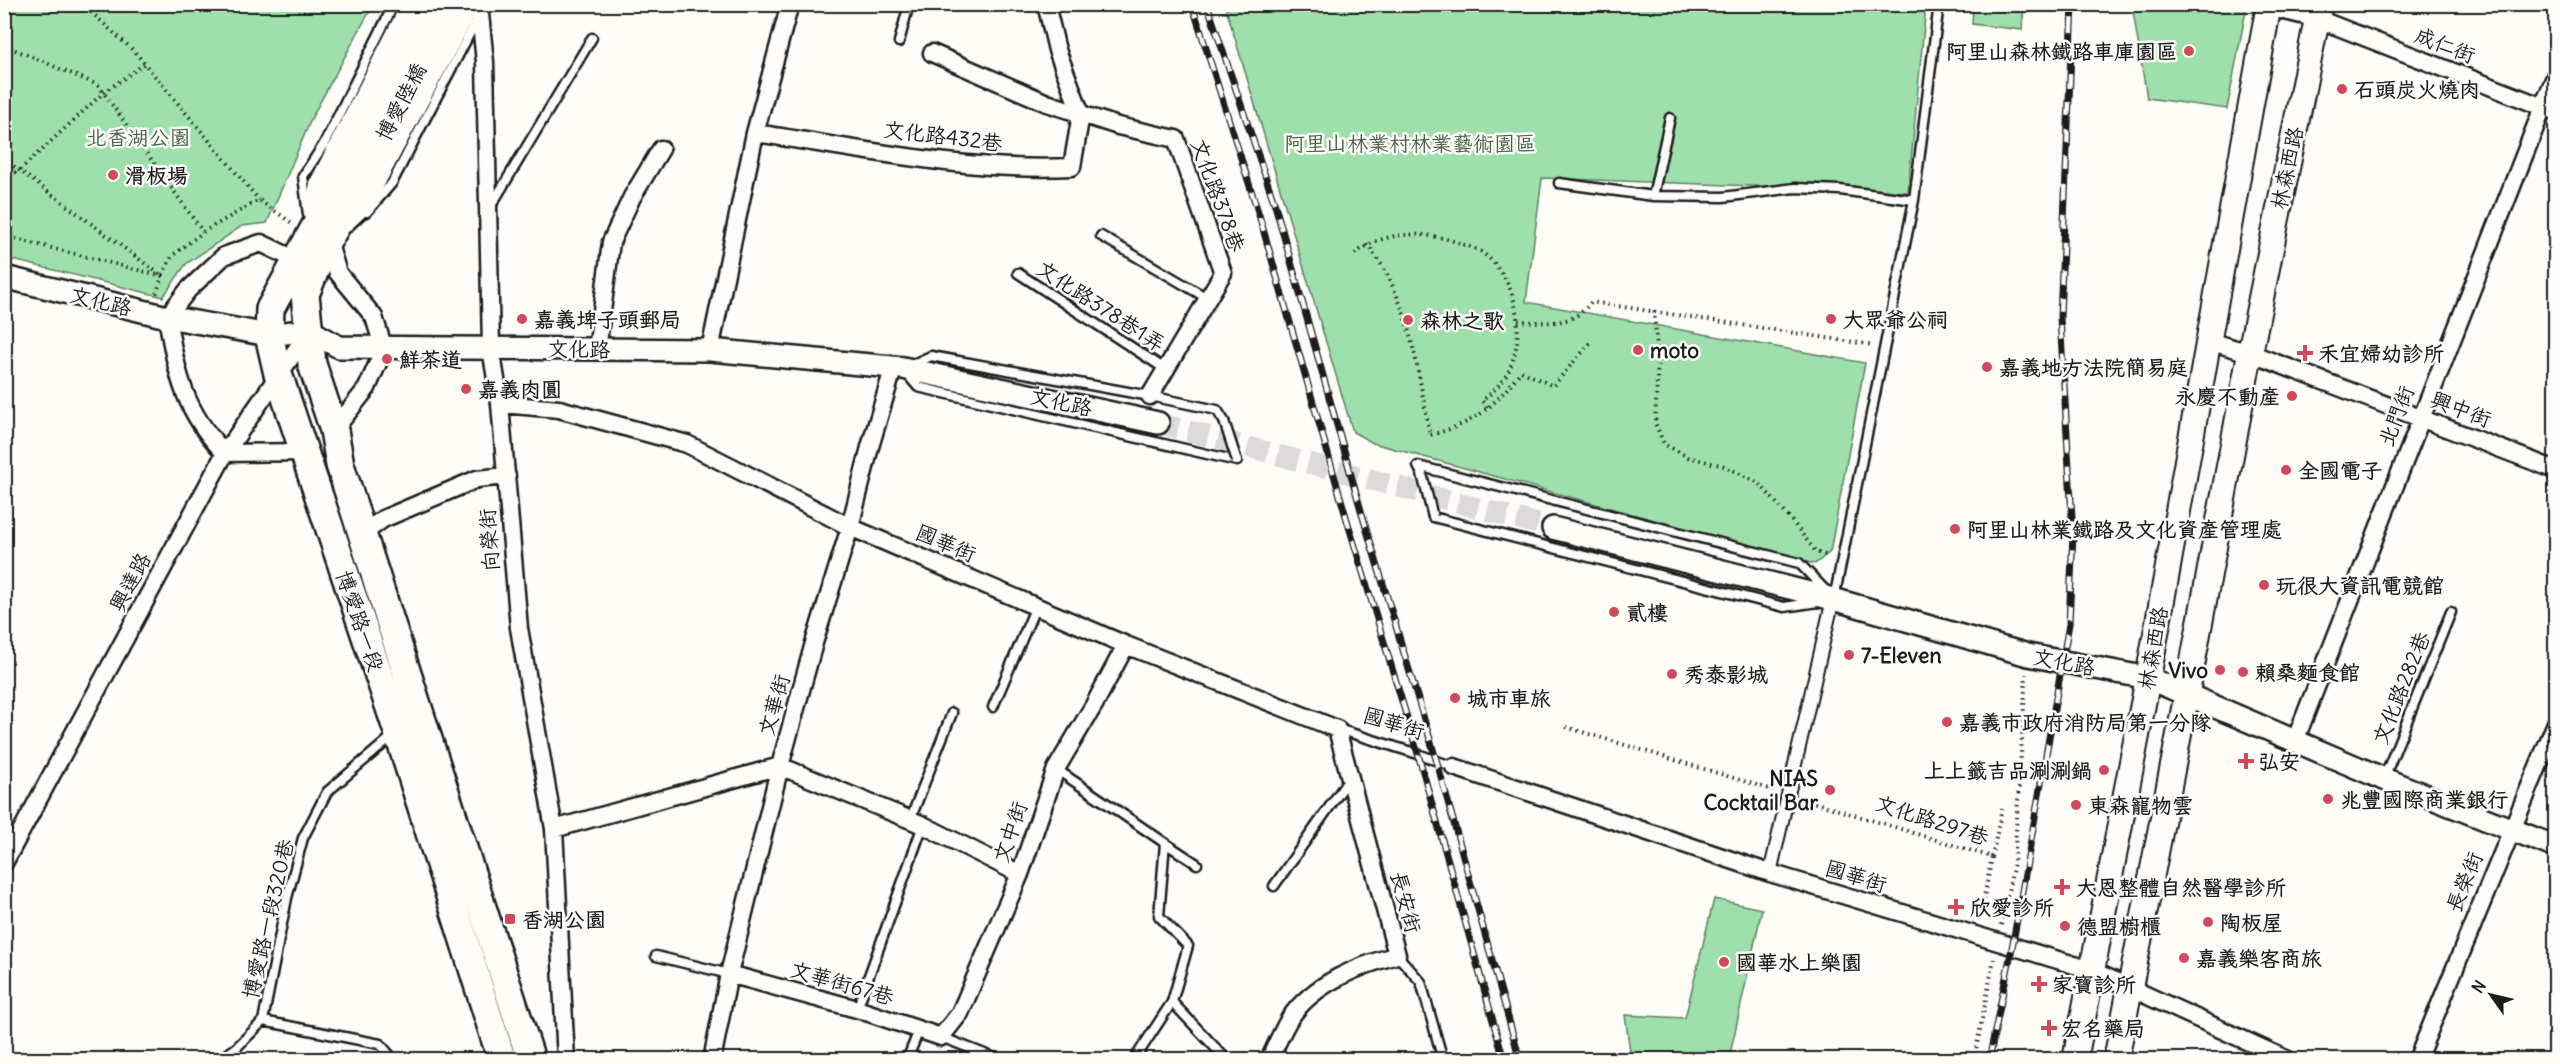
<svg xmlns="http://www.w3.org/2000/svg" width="2560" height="1064" font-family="Delius,'LXGW WenKai TC',sans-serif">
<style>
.green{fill:#9de0ab;stroke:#5c7e64;stroke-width:1.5}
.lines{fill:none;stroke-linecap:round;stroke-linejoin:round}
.tertiary-tunnel{stroke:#dbdad6;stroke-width:21;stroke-dasharray:21 10;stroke-linecap:butt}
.service-casing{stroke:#1c1c1c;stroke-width:13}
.pedestrian-casing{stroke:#1c1c1c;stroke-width:16}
.minor-casing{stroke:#1c1c1c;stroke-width:21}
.tertiary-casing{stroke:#1c1c1c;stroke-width:26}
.secondary-casing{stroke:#1c1c1c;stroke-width:28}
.primary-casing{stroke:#1c1c1c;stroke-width:32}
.path{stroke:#1c1c1c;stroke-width:4;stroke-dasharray:1.5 4.5;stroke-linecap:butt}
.service{stroke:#fdfcf7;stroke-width:8}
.pedestrian{stroke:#fdfcf7;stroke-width:12}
.minor{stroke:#fdfcf7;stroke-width:16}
.tertiary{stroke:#fdfcf7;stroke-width:21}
.secondary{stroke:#fdfcf7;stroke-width:24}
.primary{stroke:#fdfcf7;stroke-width:27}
.rail-casing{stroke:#1c1c1c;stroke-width:7}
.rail{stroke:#fdfcf7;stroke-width:4.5;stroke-dasharray:14;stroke-linecap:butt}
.service-bridge-casing{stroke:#1c1c1c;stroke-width:13;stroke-linecap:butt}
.service-bridge{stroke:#fdfcf7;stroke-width:8}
.poi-dot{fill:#d1495b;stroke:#fdfcf7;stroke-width:2}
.labels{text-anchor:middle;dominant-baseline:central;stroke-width:5;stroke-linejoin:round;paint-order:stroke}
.street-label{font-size:21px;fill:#1c1c1c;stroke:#fdfcf7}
.poi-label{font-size:21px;font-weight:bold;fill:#1c1c1c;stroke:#fdfcf7;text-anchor:start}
.park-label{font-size:21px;fill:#49614e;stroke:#fdfcf7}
</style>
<rect width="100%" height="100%" fill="#fdfcf7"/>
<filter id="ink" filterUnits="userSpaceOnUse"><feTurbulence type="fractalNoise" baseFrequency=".0167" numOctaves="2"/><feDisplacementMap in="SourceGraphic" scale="12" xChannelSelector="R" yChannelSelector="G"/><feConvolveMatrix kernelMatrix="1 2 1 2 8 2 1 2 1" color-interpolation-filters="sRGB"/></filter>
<g filter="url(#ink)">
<path class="green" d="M5 4H373V5L312 117 267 223 242 226 186 264 163 297 5 258Z
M1225 5H1926L1908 192 1542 178 1526 302 1865 363 1830 552 1815 564 1373 443 1353 432Z
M1973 5H2024L2022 30 1972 24Z
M2132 5H2247L2227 109 2147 98Z
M1714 899 1762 909 1729 1059H1631L1625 1015 1685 1018Z"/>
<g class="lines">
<path class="tertiary-tunnel" d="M1158 423 1553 528"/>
<g class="service-casing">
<path id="service" d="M899 42 909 4
M1559 183 1653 196 1723 197 1795 188 1840 190 1914 200
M1653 196 1670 118
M491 206 592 38
M367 212 392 183 485 4
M308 215 303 176 324 144 394 4
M1101 236 1207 298
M1018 273 1165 369
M911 365 931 356 1150 396 1217 410 1224 421
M907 374 918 387 1237 461
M1422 474 1418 466 1799 563 1827 592
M1433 517 1784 607 1818 602
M1834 599 1914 200 1939 4
M993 707 1036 606
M1338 729 1418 754 1454 767
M1056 769 1165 843 1159 916 1188 946 1172 1002 1227 1060
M2384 778 2451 612
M910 820 952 713
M1165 843 1197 864
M1274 886 1349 779
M1397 955 1421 982 1443 1060
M656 956 729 974
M857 1009 923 825
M263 1021 380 1044 394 1060
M941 1037 1000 1060
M219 1060 236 1048 263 1021 287 898 303 838 327 792 394 735
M907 1060 919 1030
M1134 1060 1172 1002"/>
</g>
<g class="pedestrian-casing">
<path id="pedestrian" d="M1770 873 1833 599"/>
</g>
<g class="minor-casing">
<path id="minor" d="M2268 7 2318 19 2556 112
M480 14 485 62 491 348 500 404 519 628 554 829 566 1060
M932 53 1047 103 1118 126 1176 139 1223 273 1150 396
M755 133C860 149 966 172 1072 167L1081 114 1057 50 1046 4
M313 218 318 183 410 4
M346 223 364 206 472 4
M328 241 338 273 374 317 384 349 367 388 334 430
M296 260 261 243 224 256 188 290 167 317C177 373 183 411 225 453L306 452
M2208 341 2250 353 2556 470
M597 350 611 242 632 197 661 149
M710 350 755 133 790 4
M500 404 559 409 687 444 850 527 1126 645 1337 729 1397 955C1358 966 1314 983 1290 1018 1282 1031 1276 1046 1269 1060
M361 535 383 519 477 479 507 476
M2295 741 2556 74
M1454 767 1770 873 2091 970 2288 1060
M554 829 780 766 923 825 1020 874
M4 863 225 453 309 331
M729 974 857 1009 941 1037 960 1013 1020 874 1056 769 1094 705 1126 645
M712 1060 729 974 780 766 814 643 850 527 870 447 894 366
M2417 1060 2556 723"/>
</g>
<g class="tertiary-casing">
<path id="tertiary" d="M4 277 167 317 269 335 309 330 339 347 710 350 903 368 1158 423
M1553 528 1833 599 2028 655 2148 678 2384 779 2556 847"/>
</g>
<g class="secondary-casing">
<path id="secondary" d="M2075 1060 2148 678 2269 4
M2116 1060 2187 693 2250 353 2320 4"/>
</g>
<g class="primary-casing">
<path id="primary" d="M429 4 335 191 270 309 269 335 278 374 398 732 502 1060
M450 4 352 199 327 241 305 294 312 364 334 430 340 465 531 1060"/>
</g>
<path class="path" d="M82 4 134 51 259 200
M4 45 98 85 203 232
M4 67 10 51 9 9 6 4
M4 159 162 276 172 256 203 232 259 200 292 223
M4 178 20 170 103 93 144 64
M4 236 162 276 156 295
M1367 244C1410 297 1417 369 1430 435 1476 423 1493 408 1521 371L1553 386 1591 342
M1355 254C1386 228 1432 231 1467 246 1473 248 1480 250 1484 254 1518 280 1526 333 1509 370 1504 382 1492 392 1482 401L1488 408
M1654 311 1658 359 1655 423 1664 444 1688 457 1724 466 1759 483 1788 516 1816 552 1829 556
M1518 321C1547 322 1572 328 1591 302L1873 345
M1566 727 1773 790
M1803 799 1992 857 1980 918
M1992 857 2002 809
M2001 925 2014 863 2026 674
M1974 1060 1994 959"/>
<use href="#service" class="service"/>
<use href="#pedestrian" class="pedestrian"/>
<use href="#minor" class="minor"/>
<use href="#tertiary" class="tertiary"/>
<use href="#secondary" class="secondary"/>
<use href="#primary" class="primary"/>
<g class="rail-casing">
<path id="rail" d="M1192 4 1259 215 1347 520 1418 754 1504 1060
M1207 4 1275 205 1362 514 1436 759 1520 1060
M1989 1060 2012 948 2069 624 2073 534 2060 318 2073 4"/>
</g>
<use href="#rail" class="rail"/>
<g class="service-bridge-casing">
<path id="service-bridge" d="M1224 421 1237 461
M1422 474 1433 517"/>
</g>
<use href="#service-bridge" class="service-bridge"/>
</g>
</g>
<g class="poi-dot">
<circle cx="2189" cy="51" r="6"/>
<circle cx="2342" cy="89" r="6"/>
<circle cx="113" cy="175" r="6"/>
<circle cx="522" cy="319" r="6"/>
<circle cx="1831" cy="319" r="6"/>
<circle cx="1408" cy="320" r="6"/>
<circle cx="1638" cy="350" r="6"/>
<path d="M2302 344h6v6h6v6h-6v6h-6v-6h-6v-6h6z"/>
<circle cx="387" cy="359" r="6"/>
<circle cx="1987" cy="367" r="6"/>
<circle cx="466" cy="389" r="6"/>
<circle cx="2292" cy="396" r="6"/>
<circle cx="2286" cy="470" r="6"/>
<circle cx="1955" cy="529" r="6"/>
<circle cx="2264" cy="585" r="6"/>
<circle cx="1614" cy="612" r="6"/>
<circle cx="1849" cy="655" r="6"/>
<circle cx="2220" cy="670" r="6"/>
<circle cx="2243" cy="672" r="6"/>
<circle cx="1672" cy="674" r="6"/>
<circle cx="1455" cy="698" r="6"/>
<circle cx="1947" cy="722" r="6"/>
<path d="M2243 752h6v6h6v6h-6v6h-6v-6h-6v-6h6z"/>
<circle cx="2104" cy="770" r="6"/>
<circle cx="1830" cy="790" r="6"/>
<circle cx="2328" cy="799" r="6"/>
<circle cx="2076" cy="805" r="6"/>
<path d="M2059 878h6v6h6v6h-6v6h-6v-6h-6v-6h6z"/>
<path d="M1953 898h6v6h6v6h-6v6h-6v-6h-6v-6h6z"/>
<rect x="504" y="913" width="12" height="12" rx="3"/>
<circle cx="2208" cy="922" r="6"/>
<circle cx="2065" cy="926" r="6"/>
<circle cx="2184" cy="958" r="6"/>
<circle cx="1724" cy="962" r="6"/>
<path d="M2036 975h6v6h6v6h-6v6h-6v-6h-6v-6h6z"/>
<path d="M2046 1019h6v6h6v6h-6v6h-6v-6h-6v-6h6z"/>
</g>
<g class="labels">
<g class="street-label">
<text transform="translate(2445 45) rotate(21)">成仁街</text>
<text transform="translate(401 102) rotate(-63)">博愛陸橋</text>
<text transform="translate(943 136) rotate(7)">文化路432巷</text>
<text transform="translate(2287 168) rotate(-78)">林森西路</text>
<text transform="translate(1218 195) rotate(70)">文化路378巷</text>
<text transform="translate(101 301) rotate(14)">文化路</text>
<text transform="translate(1101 306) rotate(33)">文化路378巷1弄</text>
<text transform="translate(579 349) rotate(1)">文化路</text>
<text transform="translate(1061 402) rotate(12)">文化路</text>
<text transform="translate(2461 409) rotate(21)">興中街</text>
<text transform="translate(2396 416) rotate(-69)">北門街</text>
<text transform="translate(489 540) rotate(-94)">向榮街</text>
<text transform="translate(946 543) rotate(23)">國華街</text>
<text transform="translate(130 582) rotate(-62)">興達路</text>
<text transform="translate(360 621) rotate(71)">博愛路一段</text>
<text transform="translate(2153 648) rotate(-80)">林森西路</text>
<text transform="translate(2064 662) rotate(11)">文化路</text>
<text transform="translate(2401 688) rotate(-68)">文化路282巷</text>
<text transform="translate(774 705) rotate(-74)">文華街</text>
<text transform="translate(1394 723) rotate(17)">國華街</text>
<text transform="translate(1932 820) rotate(18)">文化路297巷</text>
<text transform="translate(1010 832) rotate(-71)">文中街</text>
<text transform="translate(1856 876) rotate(17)">國華街</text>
<text transform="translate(2464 882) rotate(-68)">長榮街</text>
<text transform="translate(1406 902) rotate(75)">長安街</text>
<text transform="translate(268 919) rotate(-77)">博愛路一段320巷</text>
<text transform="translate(842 983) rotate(16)">文華街67巷</text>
</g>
<g class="poi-label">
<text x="2177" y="51" text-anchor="end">阿里山森林鐵路車庫園區</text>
<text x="2354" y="89">石頭炭火燒肉</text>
<text x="125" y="175">滑板場</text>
<text x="534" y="319">嘉義埤子頭郵局</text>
<text x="1843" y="319">大眾爺公祠</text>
<text x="1420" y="320">森林之歌</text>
<text x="1650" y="350">moto</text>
<text x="2318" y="353">禾宜婦幼診所</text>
<text x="399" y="359">鮮茶道</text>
<text x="1999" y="367">嘉義地方法院簡易庭</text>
<text x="478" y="389">嘉義肉圓</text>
<text x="2280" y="396" text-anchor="end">永慶不動產</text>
<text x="2298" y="470">全國電子</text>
<text x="1967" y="529">阿里山林業鐵路及文化資產管理處</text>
<text x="2276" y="585">玩很大資訊電競館</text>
<text x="1626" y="612">貳樓</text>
<text x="1861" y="655">7-Eleven</text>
<text x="2208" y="670" text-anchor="end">Vivo</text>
<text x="2255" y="672">賴桑麵食館</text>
<text x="1684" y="674">秀泰影城</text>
<text x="1467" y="698">城市車旅</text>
<text x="1959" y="722">嘉義市政府消防局第一分隊</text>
<text x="2258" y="761">弘安</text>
<text x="2092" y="770" text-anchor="end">上上籤吉品涮涮鍋</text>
<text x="1818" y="778" text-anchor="end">NIAS<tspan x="1818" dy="24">Cocktail Bar</tspan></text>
<text x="2340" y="799">兆豐國際商業銀行</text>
<text x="2088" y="805">東森寵物雲</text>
<text x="2076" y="887">大恩整體自然醫學診所</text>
<text x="1970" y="907">欣愛診所</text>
<text x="522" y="919">香湖公園</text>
<text x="2220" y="922">陶板屋</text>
<text x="2077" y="926">德盟櫥櫃</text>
<text x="2196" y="958">嘉義樂客商旅</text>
<text x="1736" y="962">國華水上樂園</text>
<text x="2052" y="984">家寶診所</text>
<text x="2061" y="1028">宏名藥局</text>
</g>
<g class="park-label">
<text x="138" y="137">北香湖公園</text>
<text x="1410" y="143">阿里山林業村林業藝術園區</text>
</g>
</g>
<rect width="2560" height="1064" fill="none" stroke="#fdfcf7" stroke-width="24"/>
<rect x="12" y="12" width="2536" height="1040" fill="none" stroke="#1c1c1c" stroke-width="2" filter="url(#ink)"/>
<g transform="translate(2491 995) rotate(304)" stroke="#fdfcf7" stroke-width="4.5" paint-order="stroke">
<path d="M0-4.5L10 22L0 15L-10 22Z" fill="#1c1c1c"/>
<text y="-9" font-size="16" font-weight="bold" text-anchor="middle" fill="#1c1c1c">N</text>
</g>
</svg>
